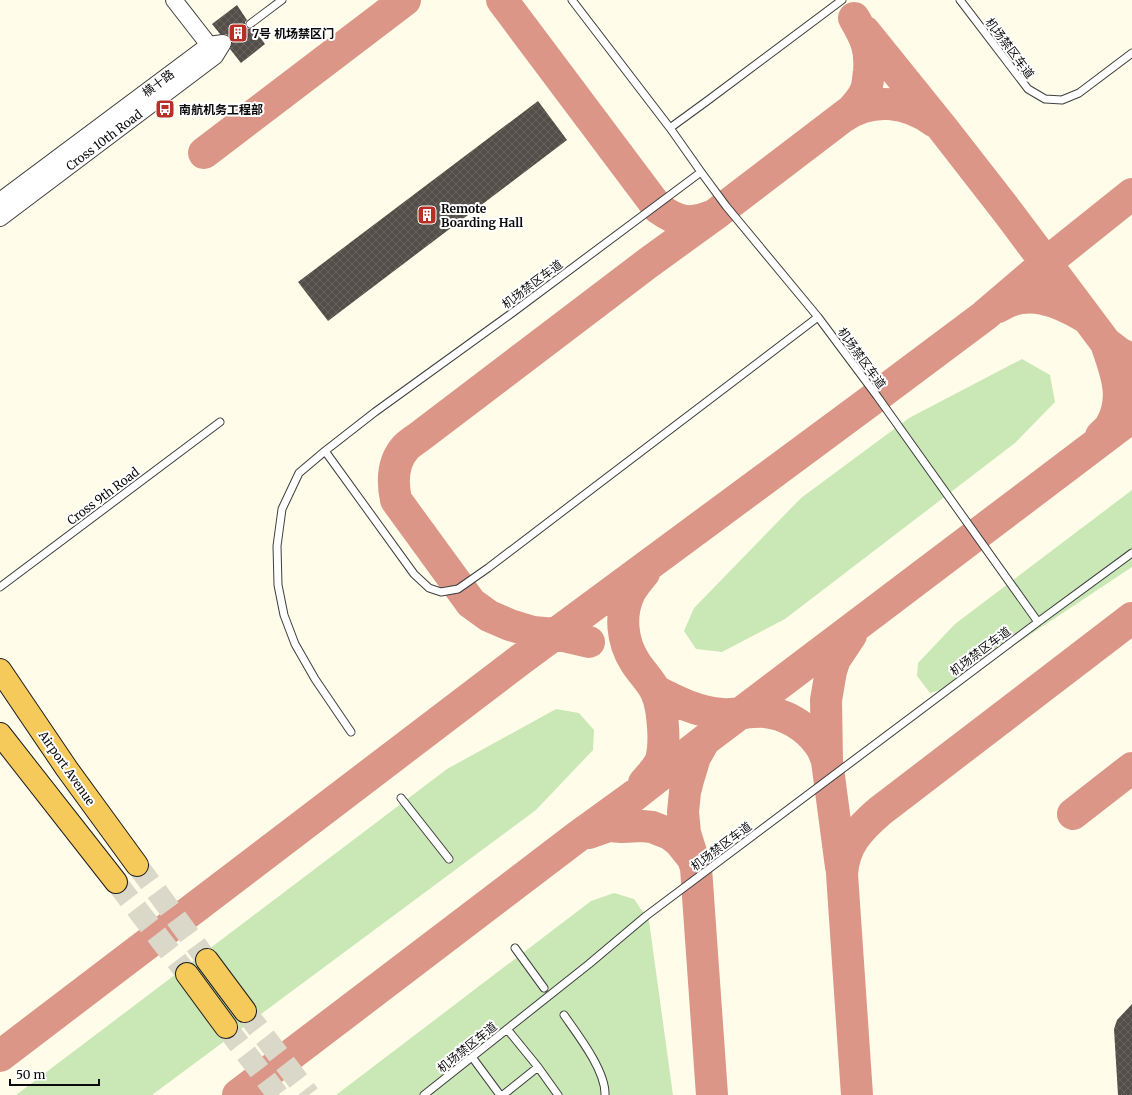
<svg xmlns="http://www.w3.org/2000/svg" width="1132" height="1095" font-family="Merriweather,'Noto Sans SC',serif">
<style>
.grass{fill:#cae8b5}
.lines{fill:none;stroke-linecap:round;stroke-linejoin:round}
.taxiway{stroke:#dc9688;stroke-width:32}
.building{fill:url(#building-cross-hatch)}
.trunk-tunnel{stroke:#dad9c9;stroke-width:22;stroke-dasharray:22 11;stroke-linecap:butt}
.service-casing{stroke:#3e3e3e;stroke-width:9}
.tertiary-casing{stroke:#3e3e3e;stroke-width:18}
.trunk-casing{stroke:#1c1c1c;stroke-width:24}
.service{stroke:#fff;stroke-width:7}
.tertiary{stroke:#fff;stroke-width:16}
.trunk{stroke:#f6ca5a;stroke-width:22}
.labels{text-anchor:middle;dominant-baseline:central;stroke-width:4;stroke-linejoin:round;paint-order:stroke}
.poi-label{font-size:12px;font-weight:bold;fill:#0b0b0b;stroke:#fff;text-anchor:start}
.street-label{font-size:12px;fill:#0b0b0b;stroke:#fff}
</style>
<defs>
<pattern id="building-cross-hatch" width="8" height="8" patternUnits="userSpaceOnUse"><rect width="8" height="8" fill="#544e48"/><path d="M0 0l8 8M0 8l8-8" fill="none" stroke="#68635e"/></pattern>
</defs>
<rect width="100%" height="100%" fill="#fffdea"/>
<path class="grass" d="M1022 359 1050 375 1055 402 1015 443 785 619 722 652 696 649 684 631 694 608 801 498 909 418Z
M1132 490V567L951 687 930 693 917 676 918 663 955 624Z
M556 709 579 713 594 730 593 750 536 810 152 1095H16L447 769Z
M614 893 634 899 649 921 673 1095H336L591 901Z"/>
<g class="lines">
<path class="taxiway" d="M502 0 658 208C679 223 690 225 714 215
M865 32 944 130 1007 211 1106 343 1119 353 1132 359
M843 117C872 97 907 101 935 122
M204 153 405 0
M998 307C1027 288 1058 301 1085 317
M1101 436C1104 433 1109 429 1111 425 1127 396 1115 371 1106 343
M644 573C639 579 634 585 630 592 619 614 622 642 635 662 641 672 651 681 656 692 663 706 667 751 659 764 655 771 649 777 644 783
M589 642 555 634 533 632 510 625 489 616 471 603 396 500C392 481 392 462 406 447 410 443 415 440 419 437L648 263 717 213 852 110C856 105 862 99 865 92 868 86 868 78 869 71 871 48 865 37 854 18
M656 691C677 702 698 712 722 714 737 715 751 711 765 712 786 714 807 727 819 744 823 749 825 755 827 761
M703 743 695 757 688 780 685 792 683 812 685 833 696 868 712 1095
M1073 814 1132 768
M589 833 609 826 622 827 642 826 652 827 670 834 679 841 691 856
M841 867 827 761 826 700 831 671 835 659 851 635
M0 1056 520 660 877 396 984 316 1047 262 1132 194
M238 1095 577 837 635 795 705 740 1132 417
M857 1095 842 874C844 845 859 829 880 811L1132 618"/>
</g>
<path class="building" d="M237 5 247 20 245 22 246 27 248 29 253 28 265 44 241 63 230 49 232 43 231 37 226 34H220L212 24Z
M538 101 567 140 328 321 298 282Z
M1132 1004V1095H1118L1114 1029 1117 1020Z"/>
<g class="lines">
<path class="trunk-tunnel" d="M137 865 207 960
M116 882 187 974
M245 1011 309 1095
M226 1027 278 1095"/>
<g class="service-casing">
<path id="service" d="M572 0 670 128 701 172 726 206 818 317 877 396 1038 622
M960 0 1028 89 1045 99 1062 100 1079 93 1132 53
M250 24 282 0
M670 128 707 101 842 0
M325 451 414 574 429 588 441 592 458 589 488 568 818 317
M0 587 220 422
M351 732 315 679 295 644 284 615 278 585 277 546 282 509 299 473 325 451 375 412 512 313 701 172
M401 798 449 859
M515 948 544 988
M564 1015C578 1035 606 1071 605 1095
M507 1029 538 1067 558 1095
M472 1057 500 1095
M424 1095 589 964 646 916 1038 622 1132 553
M503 1095 538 1067"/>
</g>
<g class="tertiary-casing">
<path id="tertiary" d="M174 0 209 45 214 54
M0 201 209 45 223 43
M0 218 215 56 223 43"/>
</g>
<g class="trunk-casing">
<path id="trunk" d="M0 670 67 769 137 865
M0 734 116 882
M207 960 245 1011
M187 974 226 1027"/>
</g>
<use href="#service" class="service"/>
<use href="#tertiary" class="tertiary"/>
<use href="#trunk" class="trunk"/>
</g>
<defs>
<g id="building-square" transform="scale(1)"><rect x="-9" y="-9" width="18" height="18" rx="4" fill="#ba2f25" stroke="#fff"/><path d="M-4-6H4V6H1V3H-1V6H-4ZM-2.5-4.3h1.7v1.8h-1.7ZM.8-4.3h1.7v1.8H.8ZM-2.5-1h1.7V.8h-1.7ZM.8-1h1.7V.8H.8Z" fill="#fff"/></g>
<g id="bus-square" transform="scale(1)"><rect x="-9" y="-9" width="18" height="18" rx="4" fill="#ba2f25" stroke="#fff"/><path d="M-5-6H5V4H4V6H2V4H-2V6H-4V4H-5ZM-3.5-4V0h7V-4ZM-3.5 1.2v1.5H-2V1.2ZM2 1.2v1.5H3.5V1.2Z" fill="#fff"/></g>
</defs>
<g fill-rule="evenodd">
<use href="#building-square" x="238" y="33"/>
<use href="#bus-square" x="165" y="109"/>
<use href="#building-square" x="427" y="215"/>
</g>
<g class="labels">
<g class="poi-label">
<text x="252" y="33">7号 机场禁区门</text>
<text x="179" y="109">南航机务工程部</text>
<text x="441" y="208">Remote<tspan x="441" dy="14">Boarding Hall</tspan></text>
</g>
<g class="street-label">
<text transform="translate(1010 48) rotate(53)">机场禁区车道</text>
<text transform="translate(158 83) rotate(-37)">横十路</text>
<text transform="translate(104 140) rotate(-37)">Cross 10th Road</text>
<text transform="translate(532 284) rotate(-37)">机场禁区车道</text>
<text transform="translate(862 358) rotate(54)">机场禁区车道</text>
<text transform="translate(103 496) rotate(-37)">Cross 9th Road</text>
<text transform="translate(980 651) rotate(-37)">机场禁区车道</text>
<text transform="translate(67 768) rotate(55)">Airport Avenue</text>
<text transform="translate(721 846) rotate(-37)">机场禁区车道</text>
<text transform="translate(467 1047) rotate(-39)">机场禁区车道</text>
</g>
</g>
<path d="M10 1079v6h89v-6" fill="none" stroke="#0b0b0b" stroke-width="2"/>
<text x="16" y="1079" font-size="12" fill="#0b0b0b" stroke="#ffffff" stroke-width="3" paint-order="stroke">50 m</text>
</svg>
